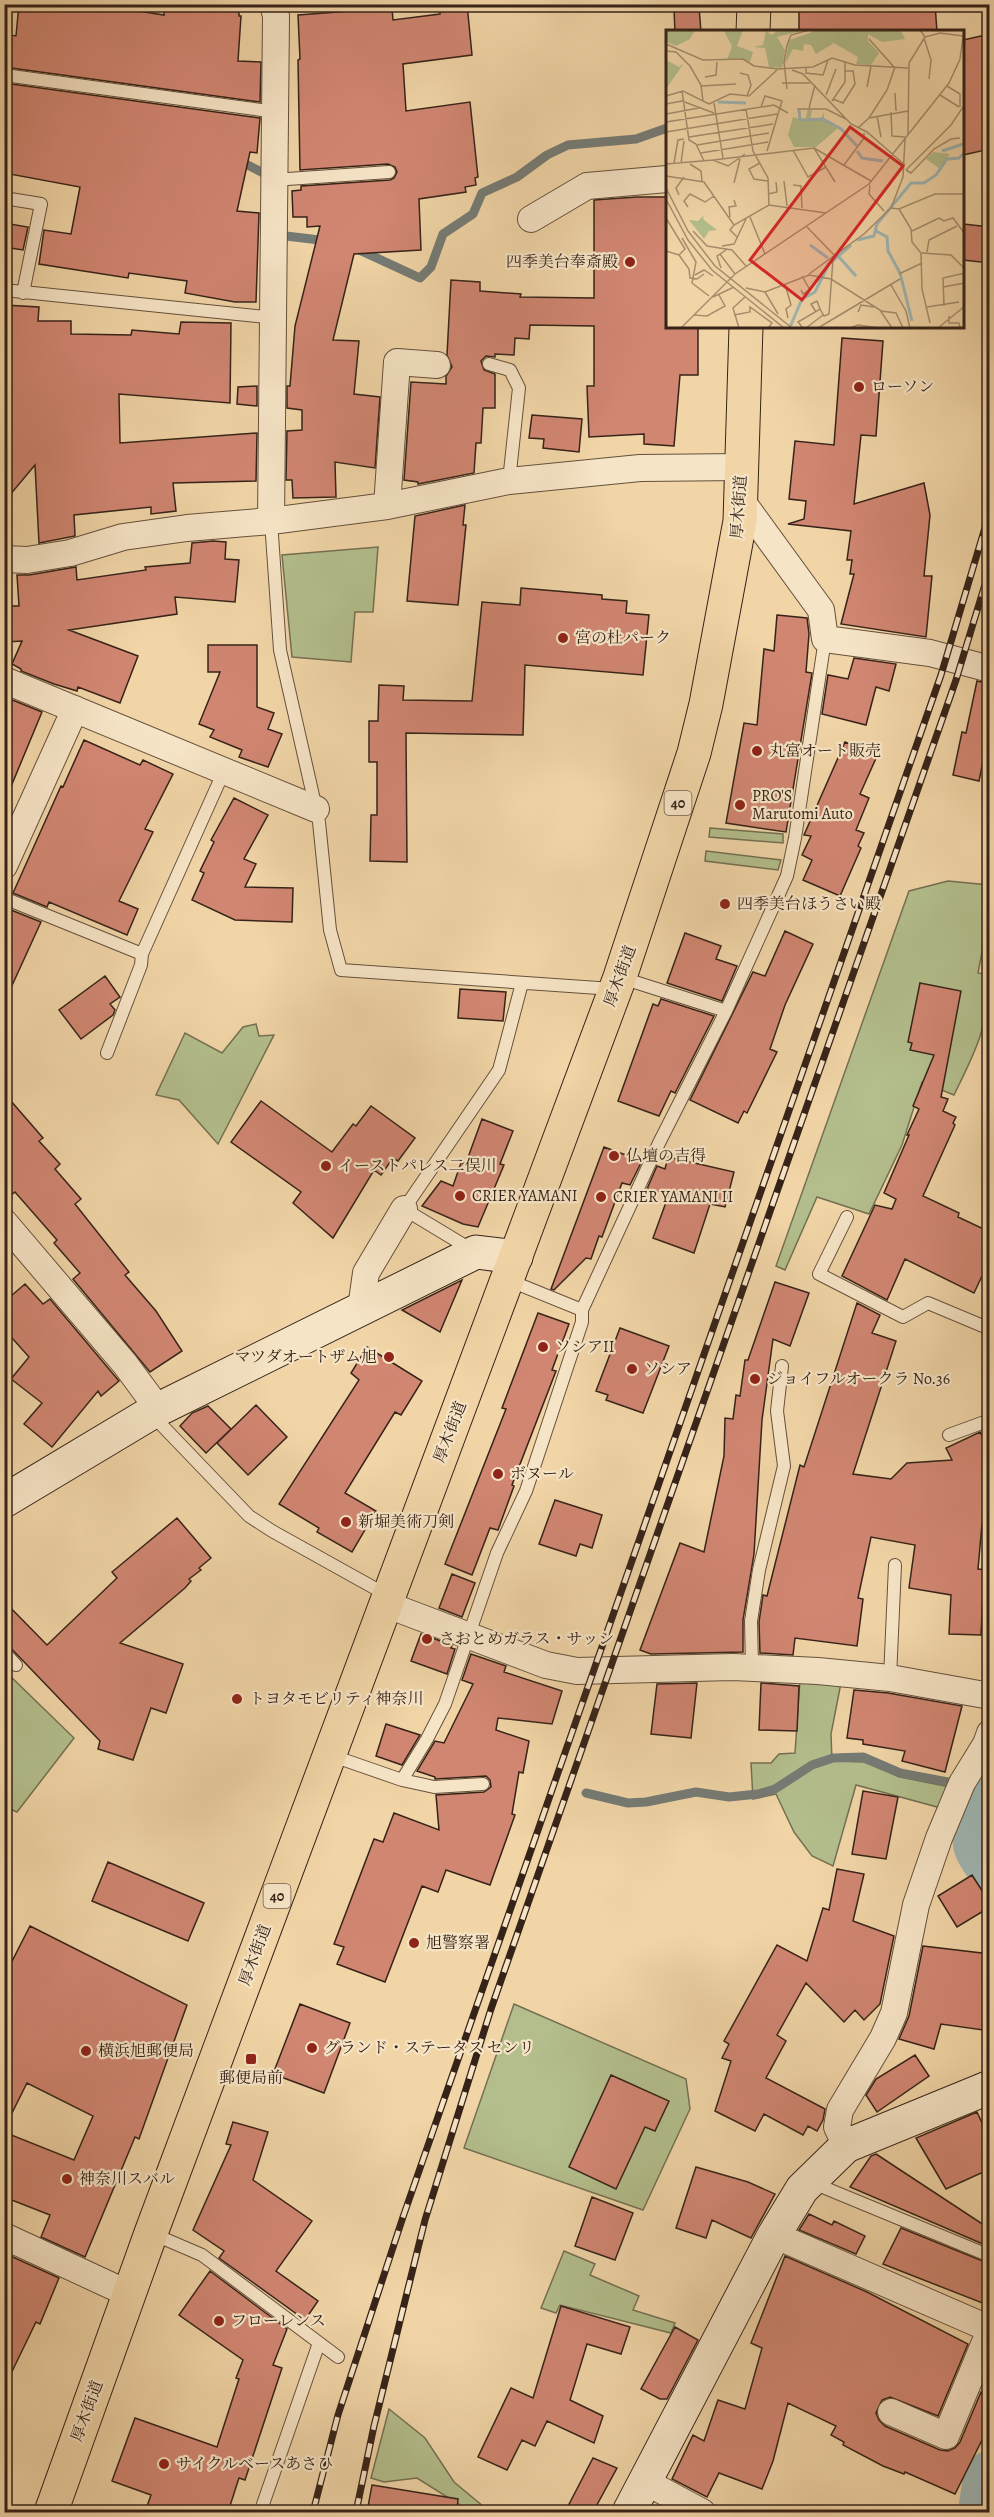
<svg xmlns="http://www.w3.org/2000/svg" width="994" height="2517" font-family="Alegreya,'Noto Serif JP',serif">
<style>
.green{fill:#b3be8c;stroke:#747052;stroke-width:1.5}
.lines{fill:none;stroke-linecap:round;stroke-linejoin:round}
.stream{stroke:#757b75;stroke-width:9}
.river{stroke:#9fb6b3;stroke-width:54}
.building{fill:#d18672;stroke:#362318;stroke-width:1.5}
.lane-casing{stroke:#65503c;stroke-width:14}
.street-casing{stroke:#65503c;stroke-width:28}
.secondary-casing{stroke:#362318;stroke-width:35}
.primary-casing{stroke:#362318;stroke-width:35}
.lane{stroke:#f6e4c6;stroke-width:12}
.street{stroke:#f6e4c6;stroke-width:26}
.secondary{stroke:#f6e4c6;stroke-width:33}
.primary{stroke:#f1d5a7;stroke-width:33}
.rail-casing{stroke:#362318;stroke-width:7}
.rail{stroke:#f6e4c6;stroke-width:4.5;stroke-dasharray:14;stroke-linecap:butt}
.poi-dot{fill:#8f2418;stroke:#f6e4c6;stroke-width:2}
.labels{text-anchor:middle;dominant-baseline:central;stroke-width:4.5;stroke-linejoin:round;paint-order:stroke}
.shield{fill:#f6e4c6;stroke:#705d4c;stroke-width:1.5}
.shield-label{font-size:15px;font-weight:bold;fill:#362318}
.poi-label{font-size:16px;fill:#362318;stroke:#f6e4c6;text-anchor:start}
.street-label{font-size:16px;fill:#362318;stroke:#f6e4c6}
.inset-river{fill:none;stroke:#9fb6b3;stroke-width:3}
.inset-road{fill:none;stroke:#a68e6e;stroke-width:1.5}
.view{fill:#d62828;fill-opacity:0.15;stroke:#d62828;stroke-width:3}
.inset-edge{fill:none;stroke:#362318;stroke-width:3}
</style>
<rect width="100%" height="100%" fill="#f1d5a7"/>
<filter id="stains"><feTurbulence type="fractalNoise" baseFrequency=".00333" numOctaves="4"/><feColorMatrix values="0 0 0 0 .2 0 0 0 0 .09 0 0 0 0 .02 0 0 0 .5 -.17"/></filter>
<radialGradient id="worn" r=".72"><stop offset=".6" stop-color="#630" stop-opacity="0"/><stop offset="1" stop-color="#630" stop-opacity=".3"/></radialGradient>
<path class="green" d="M378 547 373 612H355L351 662 292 657 282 555Z
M710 828 783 834V843L709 837Z
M706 851 781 860 778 870 705 861Z
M948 881 989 885V915L978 973 989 975C989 1026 976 1050 954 1095L922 1082 902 1145 869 1214 817 1197 785 1270 776 1266 909 891Z
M256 1024 259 1036 274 1035 218 1144 179 1100 156 1095 185 1033 222 1053 243 1027Z
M7 1673 74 1738 17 1812 10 1809 5 1816 4 1676Z
M800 1680 841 1683 831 1734 832 1761 864 1762 900 1777 950 1787 941 1808 856 1785 833 1866 812 1856 794 1832 776 1794 753 1799 751 1763H771L779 1754 795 1753Z
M514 2004 686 2079 690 2109 643 2210 464 2148Z
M564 2251 595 2264 590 2275 639 2296 633 2310 675 2323 671 2333 560 2305 556 2313 541 2308Z
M389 2409 425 2438 454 2482 490 2512H471L417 2478 384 2482 371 2478Z"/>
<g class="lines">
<path class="stream" d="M238 160 269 176
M286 236 328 241
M355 248 420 278 431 267 443 234 473 214 482 193 517 177 547 155 568 145 636 139 667 128
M972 1788 986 1795
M586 1793 628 1803 646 1802 696 1792 729 1797 758 1794 775 1789 812 1765 833 1758 863 1757 900 1773 953 1783"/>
<path class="river" d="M990 1791C981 1802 978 1830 980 1844 981 1850 987 1857 990 1862
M985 2512 990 2478"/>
</g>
<path class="building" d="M19 4H95L164 15V10H168L169 4H239V16H241L238 61 261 62 260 102 4 67V34L16 36Z
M467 4 472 55 403 64 406 111 470 102 478 177 475 178 476 185 465 187 466 192 419 199 421 250 354 254 333 340 359 341 354 394 380 397 375 468 335 462 336 497 293 498 292 480H286L287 431 302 430V410L287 408V386H290L295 326 320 226 307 227V217H293L292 191 301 190V186L390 180 394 178 397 172 395 167 388 164 300 170 298 60 300 59 298 15 392 8 393 20 440 14V8Z
M799 4H935L937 32H799Z
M699 7 701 32H675L674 9Z
M990 34V149L963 155V40Z
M4 83 260 118 257 153 250 152 237 211 259 213 256 302H235L185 293 187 281 129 273 128 278 39 264 44 230 71 234 80 187 4 173Z
M637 197H667V327H698V375H680L674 446 644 444V434L589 437 587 386H594V326L530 325 529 339 515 338 514 355 495 354V357L486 356 481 361 484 370 495 374V408H483L481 443H476L474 473 418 484V482L404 480 411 382 446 384V376L452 367 447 355 451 280 480 282V291L521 294 520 297 594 298V200Z
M4 223 28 227 23 250 4 247Z
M963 224 990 227V263L963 260Z
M4 305 39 307 38 321H71V334L131 335 132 330 179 334 181 322 231 323 230 403 119 394 120 443 257 433 256 481 173 483 176 511 151 514V507L74 515 75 536 39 543 35 465 4 502Z
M842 338 883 341 876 436 861 435 854 504 924 483 930 515 924 576H932L926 637 841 624 854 574H850L852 560H847L851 531 788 524 804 519 806 501 789 499 795 441 834 445Z
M257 386V406L237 404 238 387Z
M532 415 582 419 579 452 543 448 544 439 529 438Z
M465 505 463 525H466L458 605 407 601 415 516Z
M213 541 226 542 225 559 239 560 235 602 175 597 177 614 69 630 138 656 120 703 78 687 77 691 54 684 21 671V669L12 664 22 641 6 642 5 614 10 613V606H19L17 575H29L76 567 77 580 146 570 145 567 190 563 192 543Z
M521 588 602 595V599L627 601 626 613 649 615 643 675 525 665 523 735 406 733 407 862 370 861 371 815H377V762H369V721H378L379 685 404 686 403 700 472 701 482 602 520 605Z
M777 615 807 618 809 634 806 672 812 673 786 832 726 823 744 723 757 725 764 649 774 651Z
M208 645H257V707L274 713 268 729 282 734 268 767 239 757 242 750 210 737 214 730 199 724 220 672H208Z
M854 658 896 664 889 691 876 687 866 725 822 714 828 675 848 679Z
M977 681 990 684V757H984L979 781 953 775 962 732 966 733Z
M10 699 42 712 5 801 4 711Z
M84 740 140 765 143 760 173 774 145 829 153 832 119 901 138 909 127 935 49 902 47 907 13 893 61 786 63 787Z
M845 742 877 756 860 794 869 798 856 830 864 833 858 846 861 848 840 896 803 880 812 860 802 855 811 836 804 835Z
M234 798 268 815 244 859 256 864 245 887 293 888 292 922 235 920 192 900 204 873 200 871 214 842 211 840Z
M6 908 41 922 4 1003V911Z
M785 931 813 944 785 1005 770 1049 777 1052 747 1113 744 1111 738 1123 690 1100 753 972 765 976Z
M685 933 721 946 716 959 737 966 722 1001 667 983Z
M105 976 120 997 110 1004 115 1010 113 1015 81 1039 59 1010Z
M920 983 961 991 941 1097 948 1099 943 1111 956 1117 953 1123 955 1125 923 1196 959 1213 958 1217 990 1232V1259L974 1293 905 1259 887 1300 842 1276 875 1205 892 1209 896 1199 884 1193 909 1135H907L919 1109 913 1106 934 1055 910 1050 912 1043 908 1042Z
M460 989 506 992 503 1021 458 1018Z
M661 999 714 1016 675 1093 671 1091 659 1116 618 1101 653 1004 658 1006Z
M4 1093 43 1138 39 1141 60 1164 55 1169 81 1199 75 1204 129 1272 125 1275 156 1311 182 1351 150 1372 73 1279 80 1273 54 1243 57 1240 15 1192 4 1201Z
M261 1101 332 1152 353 1124 356 1126 371 1106 415 1138 398 1161 393 1158 381 1175 374 1170 333 1238 293 1203 301 1192 231 1142Z
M482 1119 513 1131 500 1164 504 1165 478 1227 463 1224 422 1206 441 1181 453 1186 461 1163H466Z
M604 1147 642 1161 630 1185 622 1183 602 1237 599 1236 591 1259 586 1258 554 1290 551 1289Z
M668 1157 734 1172 725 1207 710 1204 694 1253 653 1238 669 1194 647 1189 657 1166 665 1169Z
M462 1280 440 1332 402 1310Z
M775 1282 809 1293 790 1346 773 1339 762 1420 754 1554 743 1620V1652L651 1654 640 1650 680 1543 704 1552 724 1456 725 1418 733 1419 736 1395 740 1396 745 1360H748Z
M25 1284 43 1304 50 1299 119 1381 101 1396 98 1391 52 1447 24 1424 42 1403 11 1379 29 1357 4 1329V1302Z
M857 1303 880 1315 872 1333 896 1341 853 1474 891 1479 907 1463 952 1460 946 1448 980 1432 990 1450V1525L982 1524 978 1569 990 1570V1597L983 1596 981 1635 949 1634 951 1595 909 1588 915 1545 871 1537 858 1598 863 1599 857 1646 795 1638 793 1655 760 1653 759 1622 763 1595 767 1596 800 1465 804 1467Z
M538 1313 569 1324 552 1370 556 1371 512 1485 514 1486 498 1530 490 1528 472 1575 445 1564 506 1409 502 1408Z
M620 1328 669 1346 643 1413 606 1400 608 1395 596 1391Z
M367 1347 422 1381 401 1415 395 1412 345 1493 376 1511 352 1552 317 1532 319 1528 279 1504 359 1380 351 1373Z
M256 1405 287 1437 248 1475 217 1443Z
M208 1406 231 1429 206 1453 180 1426 192 1413Z
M555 1500 602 1515 592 1548 580 1544 576 1556 539 1544Z
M177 1518 211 1558 199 1568 201 1570 189 1579 191 1581 185 1588 120 1643 183 1664 166 1713 151 1708 133 1760 98 1749 100 1741 4 1641V1601L47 1645 117 1578 112 1572Z
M452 1574 475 1583 462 1617 439 1608Z
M421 1634 452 1645 451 1648 455 1649 447 1674 411 1661Z
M471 1654 506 1666 504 1672 562 1691 552 1724 498 1718 496 1730 529 1741 523 1773 519 1772 512 1814 515 1815 490 1885 446 1870 438 1892 422 1886 385 1982 337 1964 344 1947 334 1944 374 1839 383 1842 394 1813 439 1830 436 1795 484 1792 491 1787 490 1780 486 1776 435 1779V1777L417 1771 435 1741 444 1743 473 1684 462 1680Z
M697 1683 691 1738 651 1734 657 1684Z
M761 1683 799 1686 797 1731 759 1730Z
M854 1690 888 1693 962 1706 945 1772 902 1761 905 1751 863 1744V1740L847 1738Z
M386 1724 420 1735 402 1765 376 1756Z
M863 1791 898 1797 886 1859 852 1854Z
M108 1862 204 1903 188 1941 92 1901Z
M837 1869 864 1874 853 1921 894 1936 880 2004 864 2020 855 2010 844 2022 806 1983 777 2035 786 2041 766 2078 825 2109 823 2120 817 2131 808 2126 803 2135 764 2114 755 2131 715 2111 731 2061 722 2058 729 2044 724 2041 777 1945 807 1961 823 1908 829 1910Z
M972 1875 990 1903V1907L957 1927 938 1896Z
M30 1926 187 2005 139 2139 135 2137 85 2257 41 2237 50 2215 4 2197V2132L74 2160 93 2116 27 2083 4 2129V1977Z
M923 1946 990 1954V2031L941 2024 934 2049 899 2039 909 2016Z
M300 2004 350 2023 324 2093 273 2074Z
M915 2055 929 2076 877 2112 866 2095 876 2079Z
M611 2075 669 2101 655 2131 645 2127 616 2189 569 2167Z
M977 2112 983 2125 990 2121V2169L946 2189 916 2138Z
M233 2122 268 2132 253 2180 312 2221 276 2271 318 2301 305 2320 219 2258 224 2251 193 2230 231 2145 226 2144Z
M876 2154 990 2229V2247L850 2187 871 2156Z
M696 2167 748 2182 775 2194 751 2238 712 2220 706 2238 676 2228Z
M592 2197 633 2213 615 2260 575 2246Z
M809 2214 832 2225 834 2221 865 2236 856 2254 799 2230Z
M901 2228 990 2264V2306L883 2264Z
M4 2253 59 2278 40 2324 36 2322 4 2388Z
M785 2256 867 2292 968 2344 938 2416 890 2397 882 2400 876 2413 879 2420 885 2426 940 2450 948 2451 955 2448 960 2442 981 2392 990 2396V2424L955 2494 905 2472 904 2474 883 2466 843 2445 844 2442 831 2435 836 2426 788 2403 773 2461 762 2489 719 2473 707 2497 672 2479 693 2435 704 2441 718 2400 745 2409 762 2348 751 2343Z
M210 2271 287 2329 273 2365 282 2368 245 2480 239 2478 228 2512H145L151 2495 112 2481 135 2418 217 2447 239 2379 236 2378 243 2360 179 2315Z
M561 2306 630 2327 621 2354 587 2344 570 2400 603 2416 594 2443 547 2421 535 2446 522 2440 507 2470 478 2457 511 2388 533 2398Z
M675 2327 698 2340 667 2399H660L641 2389Z
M593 2458 617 2468 593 2512H565Z
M372 2485 458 2499 457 2512H367Z"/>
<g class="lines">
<g class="lane-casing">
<path id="lane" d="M4 75 276 112
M273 180 389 172
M4 198 41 204 23 293
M4 290 275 318
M489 364 510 370 519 388 509 481
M271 521 280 650 319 822 330 930 341 970 613 989
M4 898 142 954 224 771
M622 978 726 1011
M107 1053 141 965 142 954
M847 1217 819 1274 903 1317 928 1303 990 1329
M472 1250 404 1209 499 1070 522 983
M508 1280 582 1310
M153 1416 249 1516 272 1531 387 1595
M949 1435 990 1420
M4 1652 16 1665
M752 1667 751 1621 759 1570 784 1466 777 1411 782 1366
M890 1678 895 1565
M330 1755 402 1780 427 1739 445 1704 497 1553 526 1491 582 1322V1310L659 1143 726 1011 787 876 795 838 825 639
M402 1780 434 1787 483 1784
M813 2183 990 2256
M153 2234 202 2255 338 2357
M262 2507 319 2343"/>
</g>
<g class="street-casing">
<path id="street" d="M531 219 587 186 667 179
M741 500 821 610 825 639 930 653 990 669
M387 506 397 362 437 365
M271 521 276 16 273 4
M4 559 27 560 70 553 123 537 187 528 271 521 387 506 509 481 640 468 742 467
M4 680 316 809
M4 866 75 709
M4 1222 125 1364 159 1410
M361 1308 366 1273 404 1209
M385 1604 546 1665 577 1671 733 1667 818 1671 890 1678 990 1696
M846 2146 837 2127 840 2110 883 2038 894 2013 916 1905 939 1838 962 1783 986 1744 990 1733
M774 2235 990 2329
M4 2236 129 2294
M891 2412 946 2436 990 2330
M646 2482 702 2512"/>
</g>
<g class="secondary-casing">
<path id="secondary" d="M4 1501 151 1413 476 1252 516 1257
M629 2512 774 2235 802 2189 846 2146 990 2087"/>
</g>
<g class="primary-casing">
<path id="primary" d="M753 32 754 4
M51 2512 151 2233 620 977 694 753 706 704 740 521 746 327"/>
</g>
<use href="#lane" class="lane"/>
<use href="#street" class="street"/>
<use href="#secondary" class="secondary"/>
<use href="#primary" class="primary"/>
<g class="rail-casing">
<path id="rail" d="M313 2512 338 2415 403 2217 941 675 990 511
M356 2512 374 2426 425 2220 491 2009 956 680 990 568"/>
</g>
<use href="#rail" class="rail"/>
</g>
<g class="poi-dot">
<circle cx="630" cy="262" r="6"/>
<circle cx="859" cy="387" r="6"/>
<circle cx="563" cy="638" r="6"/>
<circle cx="757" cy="751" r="6"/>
<circle cx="740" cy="805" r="6"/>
<circle cx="725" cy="904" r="6"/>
<circle cx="614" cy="1156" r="6"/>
<circle cx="326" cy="1166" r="6"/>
<circle cx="460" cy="1196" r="6"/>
<circle cx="601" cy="1197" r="6"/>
<circle cx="543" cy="1347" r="6"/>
<circle cx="389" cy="1357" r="6"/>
<circle cx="632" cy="1369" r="6"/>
<circle cx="755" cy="1379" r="6"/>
<circle cx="498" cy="1474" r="6"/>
<circle cx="346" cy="1522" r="6"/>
<circle cx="427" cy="1639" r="6"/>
<circle cx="237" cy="1699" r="6"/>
<circle cx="414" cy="1943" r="6"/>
<circle cx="312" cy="2048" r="6"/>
<circle cx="86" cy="2051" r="6"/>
<rect x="245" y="2053" width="12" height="12" rx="3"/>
<circle cx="67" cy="2179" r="6"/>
<circle cx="219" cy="2321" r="6"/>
<circle cx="164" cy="2464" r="6"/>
</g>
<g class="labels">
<g class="shield">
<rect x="664.5" y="791" width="27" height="24" rx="4.5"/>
<rect x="263.5" y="1884" width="27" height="24" rx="4.5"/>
</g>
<g class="shield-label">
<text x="678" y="803">40</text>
<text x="277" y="1896">40</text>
</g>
<g class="poi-label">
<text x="618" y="262" text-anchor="end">四季美台奉斎殿</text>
<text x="871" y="387">ローソン</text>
<text x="575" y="638">宮の杜パーク</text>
<text x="769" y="751">丸富オート販売</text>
<text x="752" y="796">PRO'S<tspan x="752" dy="18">Marutomi Auto</tspan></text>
<text x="737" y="904">四季美台ほうさい殿</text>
<text x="626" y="1156">仏壇の吉得</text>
<text x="338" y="1166">イーストパレス二俣川</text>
<text x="472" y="1196">CRIER YAMANI</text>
<text x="613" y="1197">CRIER YAMANI II</text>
<text x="555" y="1347">ソシアII</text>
<text x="377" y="1357" text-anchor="end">マツダオートザム旭</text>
<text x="644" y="1369">ソシア</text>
<text x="767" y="1379">ジョイフルオークラ No.36</text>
<text x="510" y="1474">ボヌール</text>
<text x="358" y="1522">新堀美術刀剣</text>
<text x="439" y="1639">さおとめガラス・サッシ</text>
<text x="249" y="1699">トヨタモビリティ神奈川</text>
<text x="426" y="1943">旭警察署</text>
<text x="324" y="2048">グランド・ステータス センリ</text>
<text x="98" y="2051">横浜旭郵便局</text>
<text x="251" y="2078" text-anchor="middle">郵便局前</text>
<text x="79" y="2179">神奈川スバル</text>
<text x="231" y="2321">フローレンス</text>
<text x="176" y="2464">サイクルベースあさひ</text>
</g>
<g class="street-label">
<text transform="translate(739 507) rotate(-86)">厚木街道</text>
<text transform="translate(620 976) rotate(-70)">厚木街道</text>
<text transform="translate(450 1432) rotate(-69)">厚木街道</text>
<text transform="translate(255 1955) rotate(-70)">厚木街道</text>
<text transform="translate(87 2411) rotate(-70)">厚木街道</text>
</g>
</g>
<g transform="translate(666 30)">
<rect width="298" height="298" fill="#f1d5a7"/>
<path d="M0 0H29L24 9 10 16 0 12ZM77 0 71 16 87 22 84 32 75 28 61 30 66 16 58 1ZM100 0 105 5 113 0 135 1 111 7 119 20 116 38 103 37 99 18 88 17 97 15ZM152 0 235 1 239 9 216 12 202 4V11L213 23 205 35 190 34 192 27 168 13 150 24 145 15 138 14 137 21 127 19 119 34 123 10ZM0 30 13 37 18 33 0 59ZM142 79 146 80 144 90 155 89 158 82V89L171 99 150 117H128L122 105 127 87 139 91ZM267 122 284 124 273 138 260 129ZM38 185 37 189 51 200 43 201 38 209 23 190 32 191Z" fill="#b3be8c"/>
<path class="inset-river" d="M52 72 80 73M133 80 134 90 157 89 175 99 191 116M191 121 196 128 217 131M276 121 297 114M210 201 221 207 222 221 234 243 246 291M191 210 208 206 211 194 245 153H258L270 145 281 129 293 128 299 122M144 215 162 228M173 227 190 246M124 297 136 269 149 262 163 234 185 215"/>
<path class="inset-road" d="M254 0 259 7 274 3 297 6M258 8 265 30 263 49M203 9 228 37M0 14 37 30 77 29 88 36 112 39 147 37 166 28 189 35 242 38M0 21 10 22 24 36 35 55 37 71M140 38V43L157 45 162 30M126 40 137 44 185 94 201 102 239 135M74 43 82 45 85 55 81 66M39 47 50 45 51 32M116 53H144M35 56 70 54M281 56 294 64V77M201 57 205 36M121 59 118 32 121 15 125 5 143 0M16 61 23 110 30 114 38 131M229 63 230 81M160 65 170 39M274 65 293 77M0 66 17 61 43 74 64 64 83 66 111 40M167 69 177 73 189 54 187 41H179M166 71 179 52V31M48 73 57 128M0 74 16 71 48 83M95 77 99 66 116 71 101 121M143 78 149 55M80 79 87 121 102 148 103 175M131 79H160L180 89M225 82 226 106 239 107M0 84 33 78M211 86 215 107M203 88 221 60 229 37M0 92 108 75 122 83M192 98 203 88 242 81M0 102 111 84M242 104 243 33 259 7M23 107 107 94M31 115 103 103M148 118 205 151M127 120 142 147 160 137M35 123 102 112M47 130 148 118 169 152M8 133 12 110 18 109M15 133 18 111M94 133 83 139 88 149 102 151M0 134 47 130 62 136 79 124M24 134 35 141 36 151M178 135 198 108V103M240 140 285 95 297 77M240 140 245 143 268 119 285 109 294 108M0 146 38 152 68 195M118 151 121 176M68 153 74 129M127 155 135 156 136 178M204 155 203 164 218 181M0 158 22 201 49 236 126 298M102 164 111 162 110 152M13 165 10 158 18 147M0 169 22 210 46 240 118 298M22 177 18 171 24 164 39 172 48 166M225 178 233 179 269 164H299M233 179 245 199 246 212 255 223 256 259 264 293M64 187 63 177 70 176 68 170M84 187 99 224M0 188 19 219 13 225M141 197 170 227M27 201 41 216 66 220 80 236M246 201 273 188 278 191 287 188 299 204M71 207 64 200 68 195 103 175 160 183M16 208 30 232 26 253 43 266M56 216 68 214 80 189M0 221 13 225 23 239 24 248 31 249 38 244M261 222 263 210 291 196M256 223 285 225 299 239M54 224 69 244M55 238 51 226 60 220M143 244 198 204 225 178 237 147 239 109M233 244 256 233M29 245 38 240 47 246M119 254 125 275 120 279 122 288M225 255 240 281 244 298M277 257 299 253M80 258 99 262 143 245 165 249 214 280 226 298M135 260 137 264 144 260 136 246M99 262 112 284M47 267 68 257M278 276 277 248 299 243M261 277 293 272M215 281 230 283 237 298M150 282 145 274 151 271 154 279M192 282 195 275 208 277M28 285 41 286 59 276 53 265M68 285 84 282V277L106 293 102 298M283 286V293H293L294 298M15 298 69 244 203 154 283 53 294 29 298 0M73 298 67 278 79 267M137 298 132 292 154 279 158 286 163 284 167 229M140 298 157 285M152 298 234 249M184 298 192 295 213 298M272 298 299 276"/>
<path class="view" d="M184 97 237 136 136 270 84 230Z"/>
<rect width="298" height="298" class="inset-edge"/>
</g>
<rect width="994" height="2517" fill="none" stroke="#f1d5a7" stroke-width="24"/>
<rect x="6" y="6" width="982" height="2505" fill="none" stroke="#362318" stroke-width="3"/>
<rect x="12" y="12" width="970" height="2493" fill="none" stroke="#362318" stroke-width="1.5"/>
<rect width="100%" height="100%" filter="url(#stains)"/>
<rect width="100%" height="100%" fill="url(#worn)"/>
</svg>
